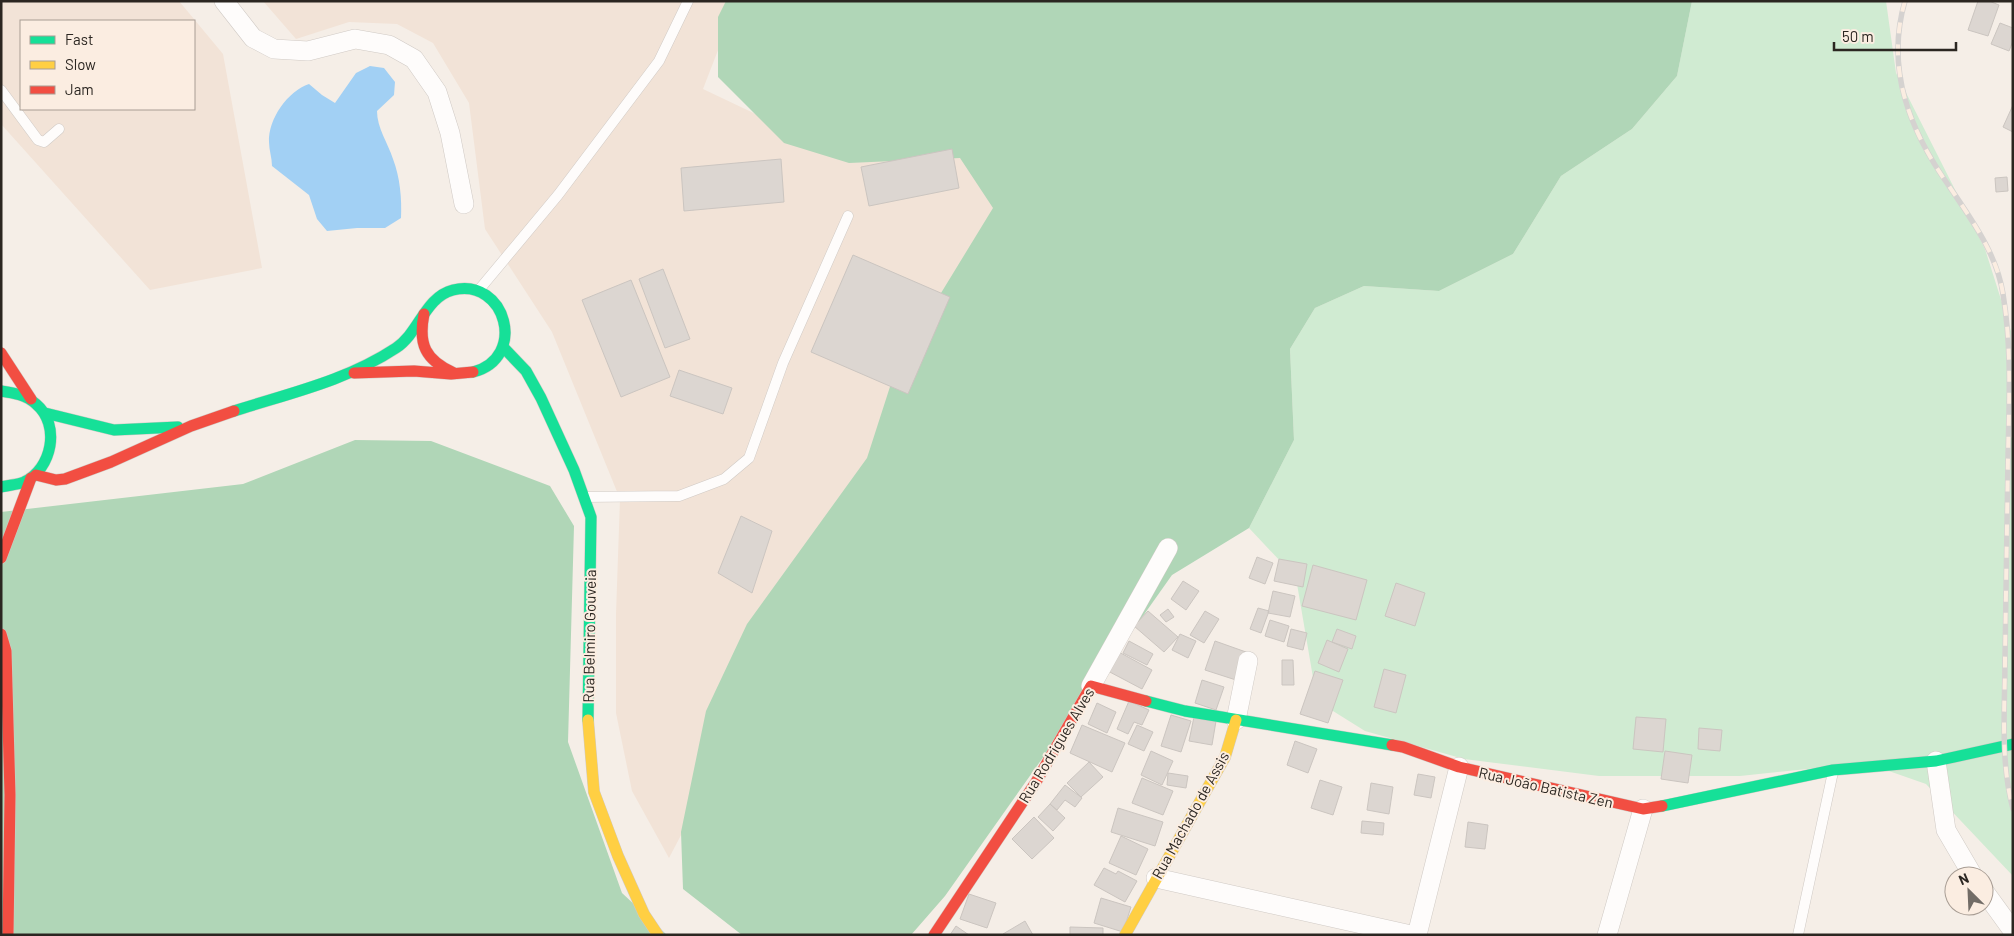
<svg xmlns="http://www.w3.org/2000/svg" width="2014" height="936" font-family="Barlow,sans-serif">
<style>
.built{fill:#f2e3d7;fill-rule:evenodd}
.green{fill:#d0ebd2}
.forest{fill:#b0d6b7}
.water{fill:#a2d0f4}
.building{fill:#dcd6d1;stroke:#cbc5c0}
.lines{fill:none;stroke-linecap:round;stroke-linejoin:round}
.lane-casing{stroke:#d0cac5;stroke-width:11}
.street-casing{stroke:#d0cac5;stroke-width:20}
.fast-casing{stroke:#d0cac5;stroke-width:12}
.slow-casing{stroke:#d0cac5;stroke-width:12}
.jam-casing{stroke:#d0cac5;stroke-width:12}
.lane{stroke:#fefcfb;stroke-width:10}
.street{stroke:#fefcfb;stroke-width:19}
.fast{stroke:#16e098;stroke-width:11}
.slow{stroke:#ffcf43;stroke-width:11}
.jam{stroke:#f24e42;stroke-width:11}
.rail-casing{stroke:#d5d2d0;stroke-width:5.5}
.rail{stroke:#fbede1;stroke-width:4;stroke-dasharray:11;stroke-linecap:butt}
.labels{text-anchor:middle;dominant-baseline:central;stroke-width:4;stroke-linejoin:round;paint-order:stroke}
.street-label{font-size:15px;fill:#2b2621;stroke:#fbede1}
</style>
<rect width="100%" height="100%" fill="#f5eee7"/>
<path class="built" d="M1 1H179L223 54 262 268 150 290 1 124ZM21 21H194V109H21Z
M263 1H737L703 89 840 154 1059 115 669 858 632 791 616 713V614L620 499 552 332 485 229 469 103 433 43 397 24 349 22 296 39Z"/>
<path class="green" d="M1692 1H1886L1896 73 1985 249 2011 331 2007 430 2013 440V876L1926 784 1866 763 1740 776H1599L1464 759 1365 731 1317 701 1296 578 1249 528 1294 440 1290 349 1315 308 1364 286 1439 291 1513 254 1561 176 1632 129 1677 76Z"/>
<path class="forest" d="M726 1H1692L1677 76 1632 129 1561 176 1513 254 1439 291 1364 286 1315 308 1290 349 1294 440 1249 528 1172 575 945 896 911 935H742L683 889 681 832 706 711 747 624 867 458 897 365 993 208 960 158 849 163 784 143 718 77V17Z
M355 440 431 441 550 486 574 526 568 742 622 893 667 935H1V512L243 484Z"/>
<path class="water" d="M370 66 384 68 395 82 394 95 377 111C377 128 388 143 393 159 400 177 402 199 401 218L385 228H357L327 231 317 219 309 195 272 166C272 158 269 150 269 142 268 119 288 91 309 84L322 95 335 103 356 73Z"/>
<path class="building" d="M1978 1H1989L1999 5 1988 36 1968 30Z
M2000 23 2013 28V41L2009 51 1991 44Z
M2013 105V132L2003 127Z
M952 149 959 188 869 206 861 167Z
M781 159 784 202 684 211 681 168Z
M2007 177 2008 191 1996 192 1995 178Z
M853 255 950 297 908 394 811 352Z
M663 269 690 339 665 348 639 279Z
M631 280 670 377 621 397 582 300Z
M679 370 732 388 723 414 670 396Z
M741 516 772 531 752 593 718 573Z
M1257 557 1273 563 1265 584 1249 578Z
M1279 559 1307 564 1303 587 1274 581Z
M1313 565 1367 580 1356 620 1302 606Z
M1183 581 1199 591 1186 610 1171 599Z
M1396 583 1425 593 1415 626 1385 616Z
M1273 591 1295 596 1290 617 1268 613Z
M1258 608 1269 611 1261 633 1250 629Z
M1168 609 1174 617 1166 622 1160 615Z
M1148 611 1178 637 1164 652 1134 626Z
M1205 611 1219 619 1204 643 1190 635Z
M1270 620 1289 626 1284 642 1265 636Z
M1291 629 1307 633 1303 650 1287 646Z
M1337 629 1356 636 1352 649 1332 642Z
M1180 634 1196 641 1188 658 1172 650Z
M1327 640 1348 649 1339 672 1318 663Z
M1129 641 1153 654 1147 665 1123 653Z
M1215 641 1246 652 1236 680 1205 670Z
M1117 651 1152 670 1142 689 1106 670Z
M1282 660H1293L1294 685H1282Z
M1384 669 1406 675 1396 713 1374 707Z
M1315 671 1343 680 1328 723 1300 714Z
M1202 680 1224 687 1216 710 1195 703Z
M1129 701 1149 710 1142 725 1134 722 1128 734 1117 729Z
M1097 703 1116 712 1107 733 1088 724Z
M1171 715 1191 721 1181 752 1161 746Z
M1194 717 1216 721 1212 745 1189 741Z
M1636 717 1666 719 1663 752 1633 749Z
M1082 725 1125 743 1112 772 1070 753Z
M1137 725 1153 732 1144 751 1128 744Z
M1699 728 1722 730 1720 751 1698 749Z
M1295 741 1317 749 1308 773 1287 765Z
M1151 751 1173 761 1162 785 1141 775Z
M1665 751 1692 755 1688 783 1661 779Z
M1089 762 1103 777 1081 797 1067 783Z
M1168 773 1188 776 1186 788 1167 785Z
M1418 774 1435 777 1431 798 1414 795Z
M1142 778 1173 791 1163 815 1132 803Z
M1320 780 1342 787 1333 815 1311 808Z
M1371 783 1393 787 1389 814 1367 810Z
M1065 785 1082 798 1075 807 1065 800 1057 810 1050 804Z
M1050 804 1065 818 1053 831 1038 817Z
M1118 808 1163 822 1155 846 1111 832Z
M1034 817 1054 838 1032 859 1012 839Z
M1362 821 1384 823 1383 835 1361 833Z
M1468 822 1488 825 1485 849 1465 847Z
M1121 836 1148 849 1136 875 1109 863Z
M1104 868 1116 874 1118 871 1137 881 1125 902 1094 885Z
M969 894 996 903 987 928 960 919Z
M1101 898 1131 907 1123 932 1094 923Z
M1025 921 1033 935H1004L1003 934Z
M956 926 969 935H950Z
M1070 927 1103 928V935H1070Z"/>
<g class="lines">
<g class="lane-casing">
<path id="lane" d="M1 90 38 140 44 142 59 129
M478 291 558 195 659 61 688 1
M585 497 679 496 724 479 749 458 783 363 848 216
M1798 935 1833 772"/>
</g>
<g class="street-casing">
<path id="street" d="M224 1 253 38 274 49 308 51 355 39 389 45 414 59 437 92 450 133 464 204
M1091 686 1168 548
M1236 720 1248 661
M1936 761 1946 830 1973 876
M1156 878 1411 935
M1984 891 2013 931
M1417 935 1459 767
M1607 935 1643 809"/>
</g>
<g class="fast-casing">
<path id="fast" d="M503 347 526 371 541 398 574 470 591 517 588 720
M1 391C14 393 26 395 36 404 61 425 52 469 24 482 17 485 8 485 1 487
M234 411C290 393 346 381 396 348 419 333 425 297 453 290 506 277 528 358 473 372
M45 413 114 430 178 427
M1146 701 1185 711 1392 745
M1662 806 1833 770 1936 761 2013 744"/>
</g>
<g class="slow-casing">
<path id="slow" d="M588 720 594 792 618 856 644 914 658 935
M1125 935 1225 757 1236 720"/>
</g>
<g class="jam-casing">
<path id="jam" d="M424 314C418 344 425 360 454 373
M1 353 31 399
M354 373 414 371 451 374 473 372
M36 475 56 480 65 479 111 462 191 426 234 411
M1 558 31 478
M1 634 6 651 10 795 8 935
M1392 745 1403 747 1459 767 1643 809 1662 806
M934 935 1036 782 1091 686 1146 701"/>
</g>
<use href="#lane" class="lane"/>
<use href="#street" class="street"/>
<use href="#fast" class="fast"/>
<use href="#slow" class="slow"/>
<use href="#jam" class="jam"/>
<g class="rail-casing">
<path id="rail" d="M1905 1C1885 69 1910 131 1949 186 1971 219 1997 254 2003 294 2012 348 2009 403 2008 457 2007 524 2006 592 2005 659 2005 708 2000 761 2013 809"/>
</g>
<use href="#rail" class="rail"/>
</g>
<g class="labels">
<g class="street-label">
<text transform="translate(589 636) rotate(-89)">Rua Belmiro Gouveia</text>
<text transform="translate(1056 745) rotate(-59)">Rua Rodrigues Alves</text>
<text transform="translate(1546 787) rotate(13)">Rua João Batista Zen</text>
<text transform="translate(1190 815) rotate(-61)">Rua Machado de Assis</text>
</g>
</g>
<rect width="2014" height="936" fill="none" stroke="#2b2621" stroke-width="5"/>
<rect x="20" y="20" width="175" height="90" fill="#fbede1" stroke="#a89d94"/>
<rect x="30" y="36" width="25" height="8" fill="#16e098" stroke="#a89d94"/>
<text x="65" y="45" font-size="15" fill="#2b2621">Fast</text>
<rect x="30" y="61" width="25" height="8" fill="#ffcf43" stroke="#a89d94"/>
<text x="65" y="70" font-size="15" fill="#2b2621">Slow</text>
<rect x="30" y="86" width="25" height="8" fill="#f24e42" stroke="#a89d94"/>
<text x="65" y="95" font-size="15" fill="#2b2621">Jam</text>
<g transform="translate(1969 891) rotate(336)"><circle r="24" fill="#fbede1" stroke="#a89d94"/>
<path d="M0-4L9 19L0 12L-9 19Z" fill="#726c66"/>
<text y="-8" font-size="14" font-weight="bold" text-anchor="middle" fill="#2b2621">N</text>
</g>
<path d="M1834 42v8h122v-8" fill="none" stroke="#2b2621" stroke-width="2.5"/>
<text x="1842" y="42" font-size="15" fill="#2b2621" stroke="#fbede1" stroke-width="4" paint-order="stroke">50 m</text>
</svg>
